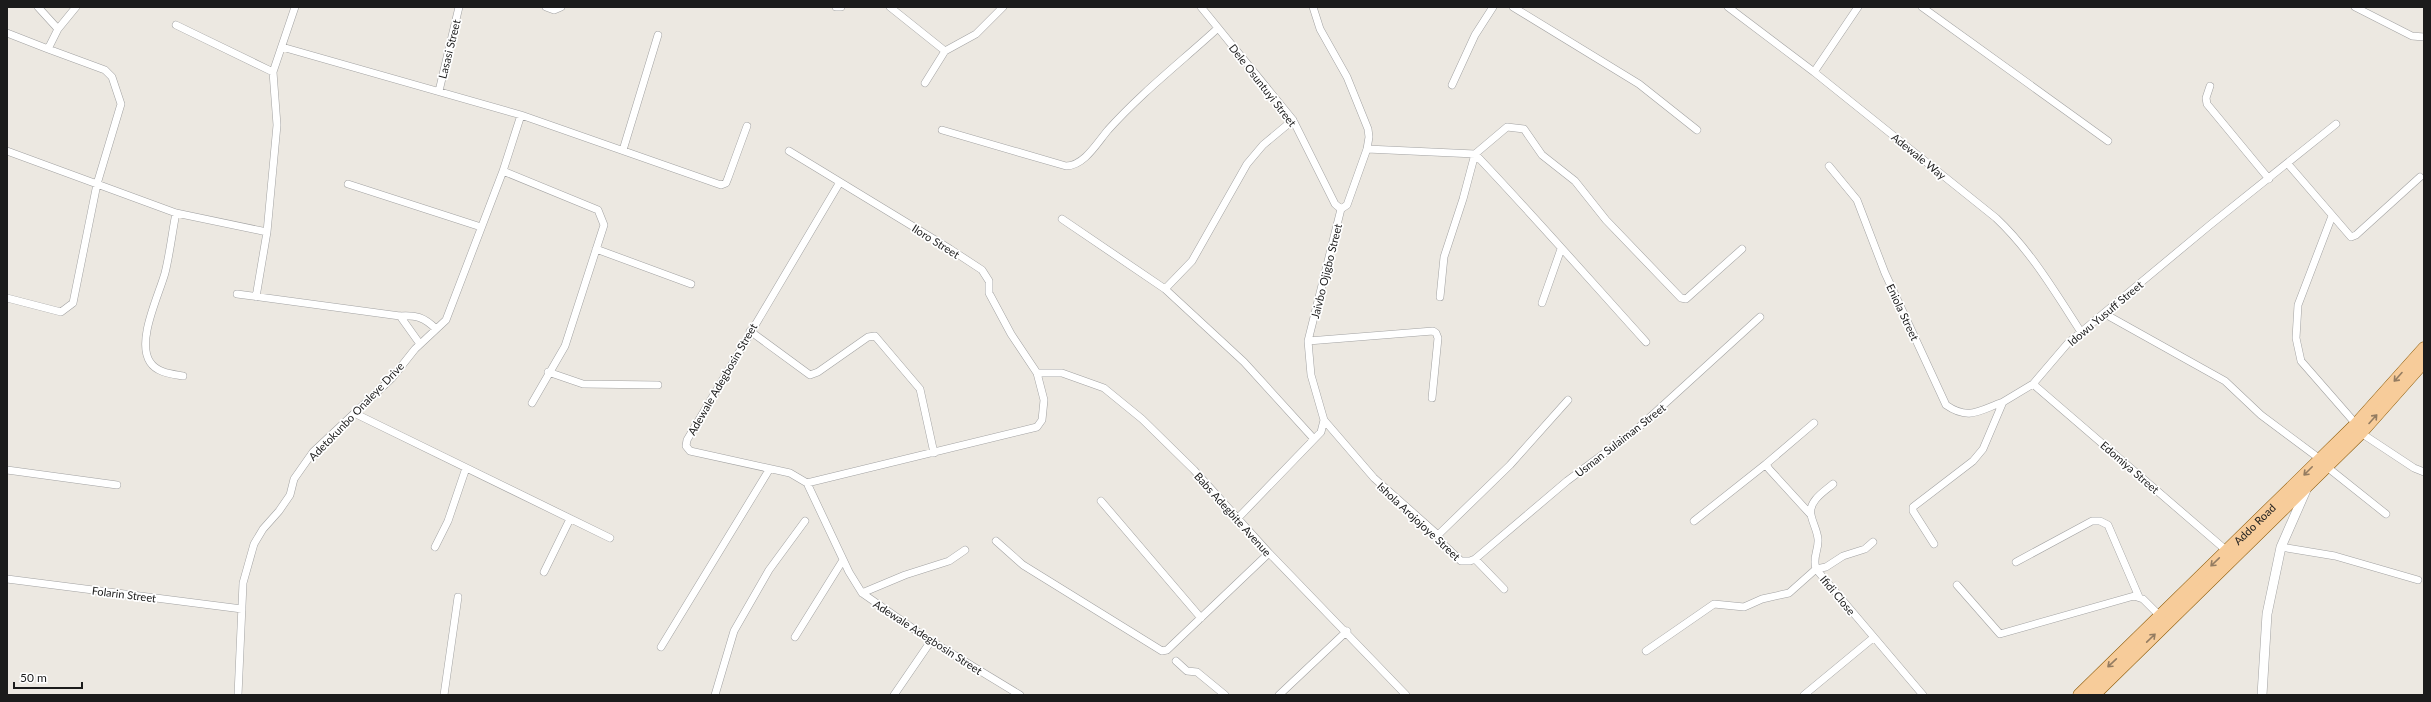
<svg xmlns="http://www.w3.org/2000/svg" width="2431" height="702" font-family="Lato,sans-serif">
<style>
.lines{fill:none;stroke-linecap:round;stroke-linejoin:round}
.minor-casing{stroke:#a2a2a2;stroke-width:8}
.tertiary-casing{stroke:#a2a2a2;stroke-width:10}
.primary-casing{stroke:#8c5a06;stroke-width:13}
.minor{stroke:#fff;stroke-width:7}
.tertiary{stroke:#fff;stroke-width:9}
.primary{stroke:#f7cc9a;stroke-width:12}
.oneway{stroke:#947c61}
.labels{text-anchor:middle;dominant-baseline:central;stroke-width:3.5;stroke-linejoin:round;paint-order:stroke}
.street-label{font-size:11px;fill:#1b1b1b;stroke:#fff}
</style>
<rect width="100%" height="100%" fill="#ece8e1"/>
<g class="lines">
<g class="minor-casing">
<path id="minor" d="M38 7 58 29
M546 7 554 10 561 7
M836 7H841
M890 7 945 51
M1201 7 1293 120 1335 204 1341 209
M1513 7 1639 84 1697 130
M1728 7 1814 72 1996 218C2031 251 2055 292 2081 332
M1922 7 2108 141
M2355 7 2412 36 2424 37
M176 25 273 72
M7 33 48 49
M282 47 521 115 721 185 726 183 728 178 747 126
M1814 72 1858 7
M925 83 945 51 976 34 1003 7
M1452 85 1475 35 1493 7
M2210 86 2206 98 2207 104 2269 179
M439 91 459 7
M942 130 1066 166C1084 166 1097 143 1108 130 1141 93 1182 61 1218 28
M1367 149 1475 154C1533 215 1589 279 1646 342
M623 150 658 35
M7 151 176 213 267 232
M789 151 950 249 982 270 989 281V293L1011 334 1037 373 1044 400 1042 420 1037 427 807 483
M2288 164 2351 237 2356 235 2420 177
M1829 166 1857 200 1885 273 1946 405C1969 421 1980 410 2003 402
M503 171 598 210 604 225 565 346 532 403
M840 182 687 440 686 446 690 451 790 473 807 483 849 572 862 593 931 641 1020 695
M348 184 481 227
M176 213C172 233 170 253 165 273 159 295 136 341 150 362 157 373 172 374 183 376
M2332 216 2298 305 2296 338 2301 361 2356 424
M1062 219 1165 289 1244 362 1314 439
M596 249 691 284
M1165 289 1192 261 1247 164 1263 145 1293 120
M237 294 400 316C416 315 424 317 436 329
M256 297 267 232 277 125 273 72 295 7
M1440 297 1444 257 1463 199 1475 154 1507 127 1524 129 1542 155 1575 181 1606 220 1681 298 1686 299 1742 249
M7 298 61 312 73 303 97 184 121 104 112 77 105 70 48 49 58 29 76 7
M1542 303 1561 249
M2105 314 2225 381 2261 415 2320 459
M400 316 420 344
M750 331 810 375 818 372 868 337 875 336 920 389 934 453
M1308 341 1433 331 1436 333 1438 338 1432 398
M548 372 583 384 658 385
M1037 373H1062L1104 388 1142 419 1194 470 1269 553 1406 695
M2033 384 2227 551
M356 414 610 538
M1324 420 1374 478 1438 535 1443 544 1461 561H1470L1475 559 1504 589
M2361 433 2414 468 2424 472
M2327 467 2386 514
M7 470 117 485
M1833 484C1825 491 1808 501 1811 515 1813 524 1817 530 1818 539 1819 550 1812 557 1816 569L1923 695
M1101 501 1201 618
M1811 515 1769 469 1766 464 1814 423
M1238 518 1321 432 1324 420 1311 375 1308 341 1341 209 1347 205 1367 149 1369 137 1368 129 1347 77 1320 29 1313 7
M1694 521 1766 464
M1438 535 1510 465 1568 400
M996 541 1023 565 1162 651 1167 650 1269 553
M1934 544 1913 511V507L1973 461 1983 449 2003 402 2033 384 2068 343 2210 225 2336 124
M435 547 448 521 466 468
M2281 547 2335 556 2418 580
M1475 559 1567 481 1637 429 1760 317
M2016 562 2092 521H2100L2108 525 2139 597
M544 572 570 519
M7 579 242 609
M1957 585 2000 634 2134 596 2143 599 2160 616
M862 593 905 575 949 561 965 550
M795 637 843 560
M661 647 769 470
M1646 651 1714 604 1744 607 1762 599 1789 593 1816 569 1826 567 1843 556 1865 549 1873 542
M1176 661 1187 671 1197 672 1225 695
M238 695 243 583 254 544 263 529 279 511 290 495 294 479 313 452 392 378 415 349 446 320 503 171 521 115
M444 695 458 597
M715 695 734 631 769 570 805 521
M894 695 931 641
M1279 695 1347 631
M1804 695 1873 638"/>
</g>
<g class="tertiary-casing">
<path id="tertiary" d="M2262 695 2267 614 2281 547 2306 490"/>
</g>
<g class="primary-casing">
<g id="primary">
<path id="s1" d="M2079 695 2356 424 2424 348"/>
<path d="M2094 695 2361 433 2424 362"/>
</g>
</g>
<use href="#minor" class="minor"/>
<use href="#tertiary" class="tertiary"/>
<use href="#primary" class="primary"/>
</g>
<defs><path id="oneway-shaft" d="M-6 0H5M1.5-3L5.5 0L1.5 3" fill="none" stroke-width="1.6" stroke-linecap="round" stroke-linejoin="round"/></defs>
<g class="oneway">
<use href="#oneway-shaft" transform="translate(2398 377) rotate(132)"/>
<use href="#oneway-shaft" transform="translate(2373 419) rotate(-48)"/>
<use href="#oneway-shaft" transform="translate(2308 471) rotate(135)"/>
<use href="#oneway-shaft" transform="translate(2215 562) rotate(136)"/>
<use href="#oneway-shaft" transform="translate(2151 638) rotate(-44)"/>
<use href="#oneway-shaft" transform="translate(2112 663) rotate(137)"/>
</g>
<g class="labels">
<g class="street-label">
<text transform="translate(449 49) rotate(-76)">Lasasi Street</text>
<text transform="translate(1263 85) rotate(52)">Dele Osuntuyi Street</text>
<text transform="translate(1919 156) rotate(39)">Adewale Way</text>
<text transform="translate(936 241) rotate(32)">Iloro Street</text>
<text transform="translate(1326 271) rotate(-76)">Jaivbo Ojigbo Street</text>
<text transform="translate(1903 312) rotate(65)">Eniola Street</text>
<text transform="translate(2105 313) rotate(-40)">Idowu Yusuff Street</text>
<text transform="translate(722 379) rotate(-60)">Adewale Adegbosin Street</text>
<text transform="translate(356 411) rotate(-46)">Adetokunbo Onaleye Drive</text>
<text transform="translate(1620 440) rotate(-38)">Usman Sulaiman Street</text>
<text transform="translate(2130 467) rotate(41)">Edomiya Street</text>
<text transform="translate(1233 514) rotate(48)">Babs Adegbite Avenue</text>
<text transform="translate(1419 521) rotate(43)">Ishola Arojojoye Street</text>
<text stroke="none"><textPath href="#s1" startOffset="245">Addo Road</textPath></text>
<text transform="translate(124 594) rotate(7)">Folarin Street</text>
<text transform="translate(1838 595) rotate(50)">Ifidi Close</text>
<text transform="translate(928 637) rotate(33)">Adewale Adegbosin Street</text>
</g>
</g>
<rect width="2431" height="702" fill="none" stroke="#1b1b1b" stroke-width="16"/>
<path d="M14 682v6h68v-6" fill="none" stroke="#1b1b1b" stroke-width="2"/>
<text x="20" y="682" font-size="12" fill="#1b1b1b" stroke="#ffffff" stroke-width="3" paint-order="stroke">50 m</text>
</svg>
